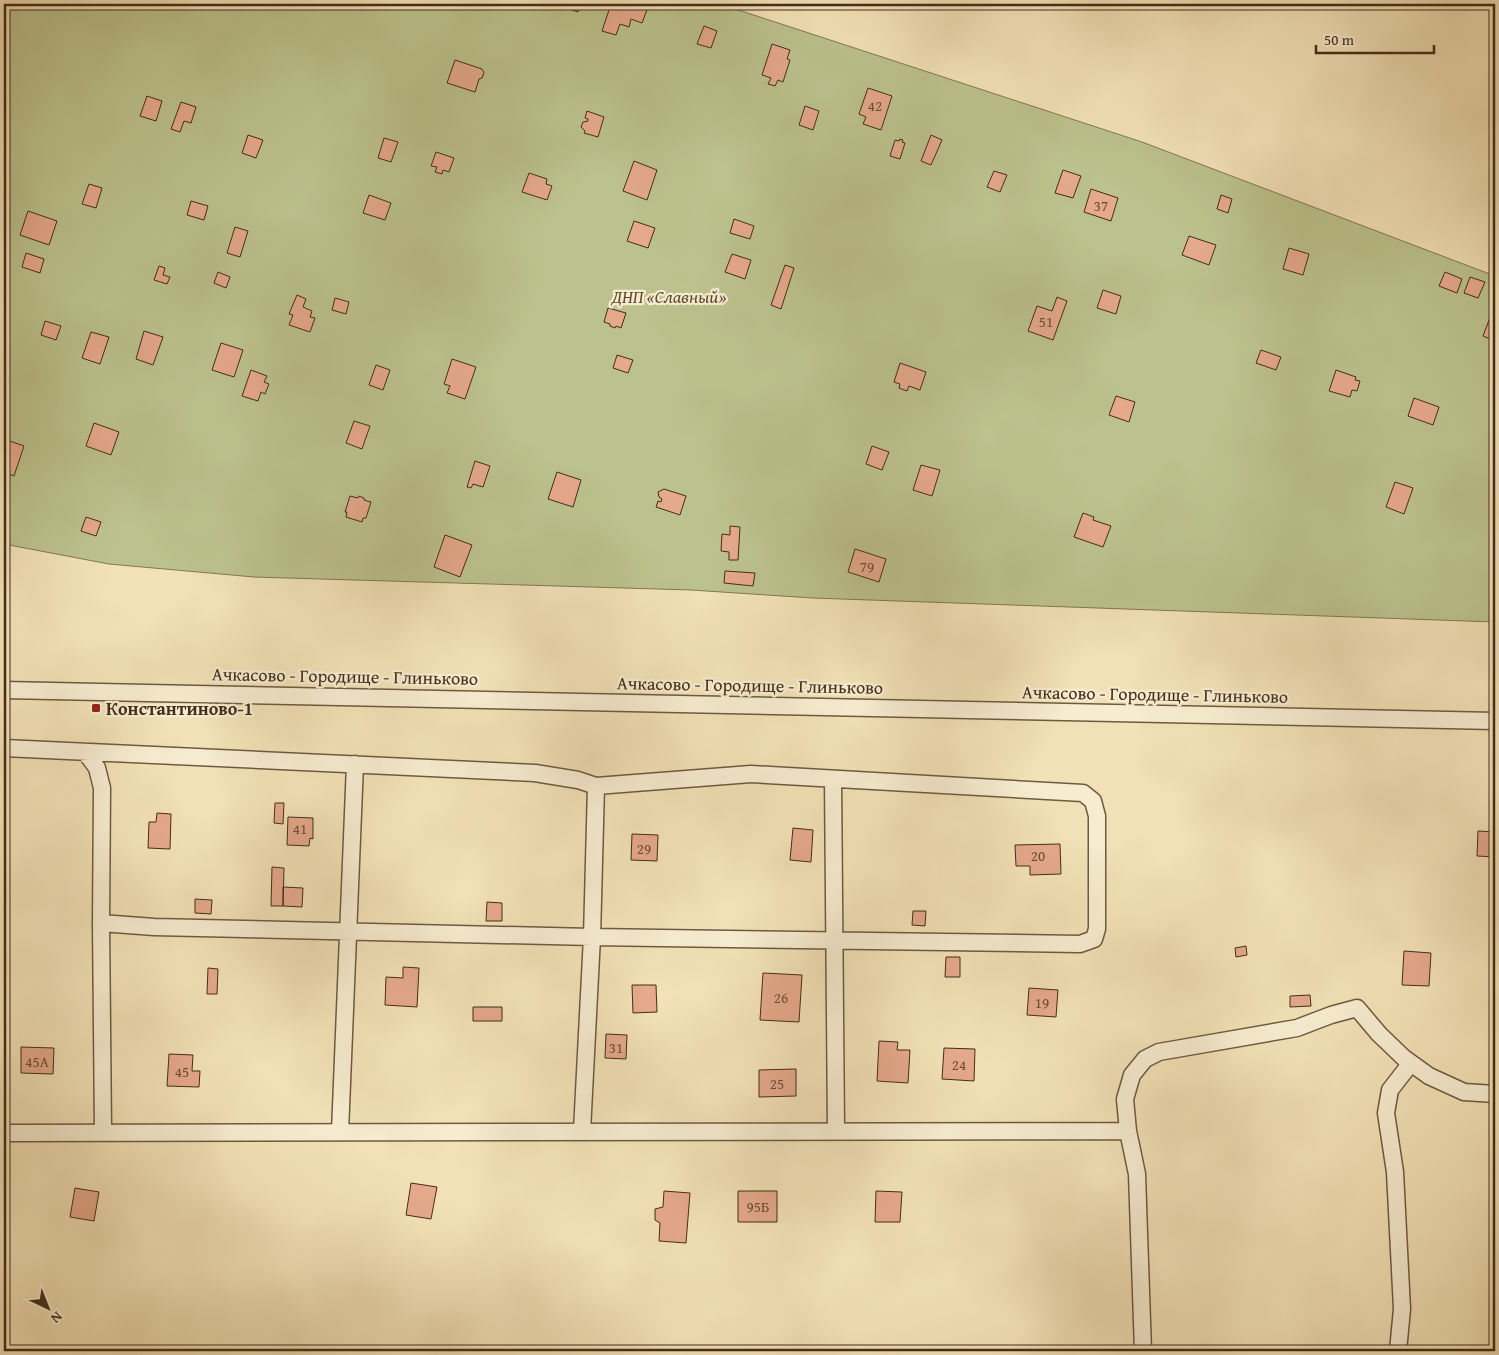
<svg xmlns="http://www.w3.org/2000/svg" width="1499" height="1355" font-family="'Gentium Book Plus',serif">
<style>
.green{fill:#bcc28d;stroke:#807853}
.building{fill:#e5a98b;stroke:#432d19}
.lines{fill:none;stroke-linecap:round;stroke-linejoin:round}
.minor-casing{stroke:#6f5a40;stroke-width:19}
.minor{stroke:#f7ecd0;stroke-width:16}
.poi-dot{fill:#8f2418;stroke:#f7ecd0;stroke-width:2}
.labels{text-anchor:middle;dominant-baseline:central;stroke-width:4.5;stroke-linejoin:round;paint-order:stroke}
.number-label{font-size:15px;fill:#6c4c36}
.park-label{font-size:18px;font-style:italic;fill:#5b4b30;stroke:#f7ecd0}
.street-label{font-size:18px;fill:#432d19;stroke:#f7ecd0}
.poi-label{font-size:18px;font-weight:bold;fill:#432d19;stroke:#f7ecd0;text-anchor:start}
</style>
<rect width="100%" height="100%" fill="#f2e1b6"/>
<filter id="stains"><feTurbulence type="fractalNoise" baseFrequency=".004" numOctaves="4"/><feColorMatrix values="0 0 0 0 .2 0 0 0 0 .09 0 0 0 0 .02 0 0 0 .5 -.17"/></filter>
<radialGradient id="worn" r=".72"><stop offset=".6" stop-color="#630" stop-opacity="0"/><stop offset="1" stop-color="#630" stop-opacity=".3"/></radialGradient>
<path class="green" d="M4 4H720L1142 142 1495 276V622L813 598 691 590 254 577 109 564 4 544Z"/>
<path class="building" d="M564 4H580L578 12 563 7Z
M611 4H642L648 7 642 23 631 19 629 27 620 24 616 35 602 31Z
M704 26 717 31 711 48 697 44Z
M772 44 790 50 787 59 790 60 783 82 778 80 775 86 768 84 771 78 762 75Z
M455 60 482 69 484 73 482 78 479 79 475 92 447 83Z
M868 88 892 96 881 130 863 124 866 117 859 114Z
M147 96 162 101 156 121 140 116Z
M181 102 196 107 191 123 184 121 180 132 171 129Z
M805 106 819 111 813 130 799 125Z
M587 111 604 117 598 137 584 133 585 131 581 127 583 122 588 121V119L585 118Z
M248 135 263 140 256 158 242 153Z
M931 135 942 140 931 165 921 161Z
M384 138 398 142 391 162 378 158Z
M900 139 903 140 902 142 905 143 900 159 890 156 895 140 899 141Z
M436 152 454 158 449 172 443 170 442 174 435 172 437 167 431 166Z
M634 161 657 170 647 200 623 191Z
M1063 170 1081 176 1073 198 1055 193Z
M994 171 1007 175 1000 192 987 187Z
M529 173 547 179 546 184 552 186 547 200 522 192Z
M89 184 102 188 96 208 82 204Z
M1091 189 1118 198 1111 221 1084 212Z
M369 195 391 203 385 220 363 213Z
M1221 195 1232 199 1228 213 1217 209Z
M191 201 208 206 204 220 187 215Z
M28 211 57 221 49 245 20 235Z
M734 219 754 226 750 239 730 233Z
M634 221 655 228 648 248 627 241Z
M235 227 248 231 240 257 227 253Z
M1189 236 1216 245 1209 265 1182 255Z
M1289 248 1309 254 1303 275 1283 269Z
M26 253 44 259 40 273 22 267Z
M732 254 751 260 745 279 725 272Z
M785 265 794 268 781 309 771 305Z
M159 266 165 268 163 275 170 277 167 284 154 280Z
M218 272 230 277 226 288 214 283Z
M1445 272 1462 279 1457 293 1439 286Z
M1470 277 1485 282 1478 298 1464 293Z
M1103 290 1121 296 1116 314 1097 308Z
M297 295 306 299 303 307 312 311 310 317 315 318 310 332 289 325 293 315 289 314Z
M1057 297 1067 301 1053 340 1028 331 1037 306 1052 311Z
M335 298 349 302 346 314 332 310Z
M608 308 626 313 621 328 616 326 615 328 610 326V324L604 322Z
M1491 315 1495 316V341L1483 336Z
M45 321 61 326 56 340 41 335Z
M144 331 163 337 153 365 136 359Z
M91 332 109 337 100 364 82 358Z
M221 343 243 350 234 377 212 370Z
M1261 350 1281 357 1276 370 1256 363Z
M617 355 633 360 628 373 613 368Z
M452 359 476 367 465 399 447 393 450 386 444 384Z
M900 363 926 372 920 390 909 386 907 391 899 388 900 384 894 382Z
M376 365 390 370 383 390 369 385Z
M251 370 267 376 264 382 269 384 265 394 261 392 258 401 242 396Z
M1336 370 1356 377 1355 380 1360 381 1357 391 1352 390 1350 397 1329 391Z
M1116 396 1135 402 1129 422 1109 415Z
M1414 398 1439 407 1433 425 1408 416Z
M354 421 370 426 362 449 346 443Z
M94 423 119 432 111 455 86 446Z
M7 440 24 446 14 476 4 472V449Z
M872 446 889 452 882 470 866 464Z
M475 461 490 466 483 487 473 484 471 488 467 487Z
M921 465 940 470 932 496 913 490Z
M557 472 581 480 573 507 548 499Z
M1395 482 1413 488 1404 514 1386 507Z
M664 489 686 496 680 515 656 507 658 501 661 502 662 499 659 497 658 492Z
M350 496 358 498 359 496 364 498V500L371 502 366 518H363L362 522 346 517 347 512H345Z
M1083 513 1094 517 1093 520 1111 526 1103 547 1074 537Z
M86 517 101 522 96 536 81 531Z
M730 526 740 527 738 560H729V552L721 551 722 534 730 535Z
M445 535 472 545 460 577 434 567Z
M855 549 886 559 879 582 848 572Z
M725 571 755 573 753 586 724 583Z
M275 803H284L283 824 274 823Z
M157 813 171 814 170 849 148 848 149 822H156Z
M288 817 313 818V839L310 838 309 846 287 845Z
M793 828 813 830 811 862 790 860Z
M1478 831 1495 832V857L1477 856Z
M632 834 658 835 657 861 631 860Z
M1060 844 1061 874 1030 875V866H1016L1015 845Z
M272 867 284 868 283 906H271Z
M283 887 303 888 302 907 283 906Z
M195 899 212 900 211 914 195 913Z
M487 902 502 903V921H486Z
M913 911H926L925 926 912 925Z
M1246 946 1247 955 1236 957 1235 948Z
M1404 951 1431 953 1429 986 1402 985Z
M946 957H960V977H945Z
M403 967 419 968 417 1007 385 1005 386 977 403 978Z
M208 968 218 969 217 994H207Z
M763 973 802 975 799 1022 760 1020Z
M632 985H656L657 1012 633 1013Z
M1029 988 1058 990 1056 1017 1027 1015Z
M1310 995 1311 1006 1290 1007V996Z
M473 1007H502V1021H473Z
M606 1034 627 1035 626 1059 605 1058Z
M879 1041 898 1042 897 1050H910L908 1083 877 1081Z
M21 1047 54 1048 53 1074 21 1073Z
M944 1048 975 1049 974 1081 942 1079Z
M169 1054 193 1055 192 1071H200L199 1087 167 1086Z
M796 1069V1096L759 1097V1070Z
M411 1183 437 1187 431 1219 406 1215Z
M75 1188 99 1192 94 1221 70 1217Z
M664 1191 690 1193 686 1243 659 1241 660 1223 655 1220V1209L663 1207Z
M738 1191H777V1222H738Z
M876 1191 902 1192 900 1222H875Z"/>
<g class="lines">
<g class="minor-casing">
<path id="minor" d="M4 690 1495 721
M4 748 535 773 578 780 596 786 751 774 1083 793 1093 801 1097 816V929L1094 939 1080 944 592 937 154 927 101 923
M86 753 97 768 102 788 101 923 103 1132
M833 779 836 1131
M582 1131 592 937 596 786
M340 1132 355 764
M4 1133 1128 1131
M1143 1351 1137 1174 1128 1131 1125 1099 1132 1075 1145 1059 1159 1052 1297 1028 1331 1015 1357 1008 1379 1034 1404 1058 1429 1076 1464 1092 1495 1094
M1398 1351 1402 1309 1395 1172 1386 1113 1390 1090 1411 1063"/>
</g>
<use href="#minor" class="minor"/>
</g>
<rect class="poi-dot" x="91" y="703" width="10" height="10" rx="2.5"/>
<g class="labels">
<g class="number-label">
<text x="875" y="105">42</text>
<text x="1101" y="205">37</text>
<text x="1046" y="321">51</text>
<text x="867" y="566">79</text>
<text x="300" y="828">41</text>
<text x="644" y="848">29</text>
<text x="1038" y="855">20</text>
<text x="781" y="997">26</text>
<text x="1042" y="1002">19</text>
<text x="616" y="1047">31</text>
<text x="37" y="1061">45А</text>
<text x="959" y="1064">24</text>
<text x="182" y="1071">45</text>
<text x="777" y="1083">25</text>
<text x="758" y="1206">95Б</text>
</g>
<g class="park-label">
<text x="669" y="296">ДНП «Славный»</text>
</g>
<g class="street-label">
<text transform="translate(345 676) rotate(1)">Ачкасово - Городище - Глиньково</text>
<text transform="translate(750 685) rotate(1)">Ачкасово - Городище - Глиньково</text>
<text transform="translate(1155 694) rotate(1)">Ачкасово - Городище - Глиньково</text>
</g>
<g class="poi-label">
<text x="106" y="708">Константиново-1</text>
</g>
</g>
<rect width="1499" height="1355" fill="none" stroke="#f2e1b6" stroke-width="20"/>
<rect x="5" y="5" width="1489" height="1345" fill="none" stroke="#432d19" stroke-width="2.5"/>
<rect x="10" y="10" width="1479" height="1335" fill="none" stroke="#432d19"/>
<g transform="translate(48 1308) rotate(137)" stroke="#f7ecd0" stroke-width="4" paint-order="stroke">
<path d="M0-4L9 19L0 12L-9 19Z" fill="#432d19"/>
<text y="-8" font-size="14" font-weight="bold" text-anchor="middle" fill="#432d19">N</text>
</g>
<path d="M1316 45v8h118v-8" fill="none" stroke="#432d19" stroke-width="2.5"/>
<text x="1324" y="45" font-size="15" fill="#432d19" stroke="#f7ecd0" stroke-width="4" paint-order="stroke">50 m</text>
<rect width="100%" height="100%" filter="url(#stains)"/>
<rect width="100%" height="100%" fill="url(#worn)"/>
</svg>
